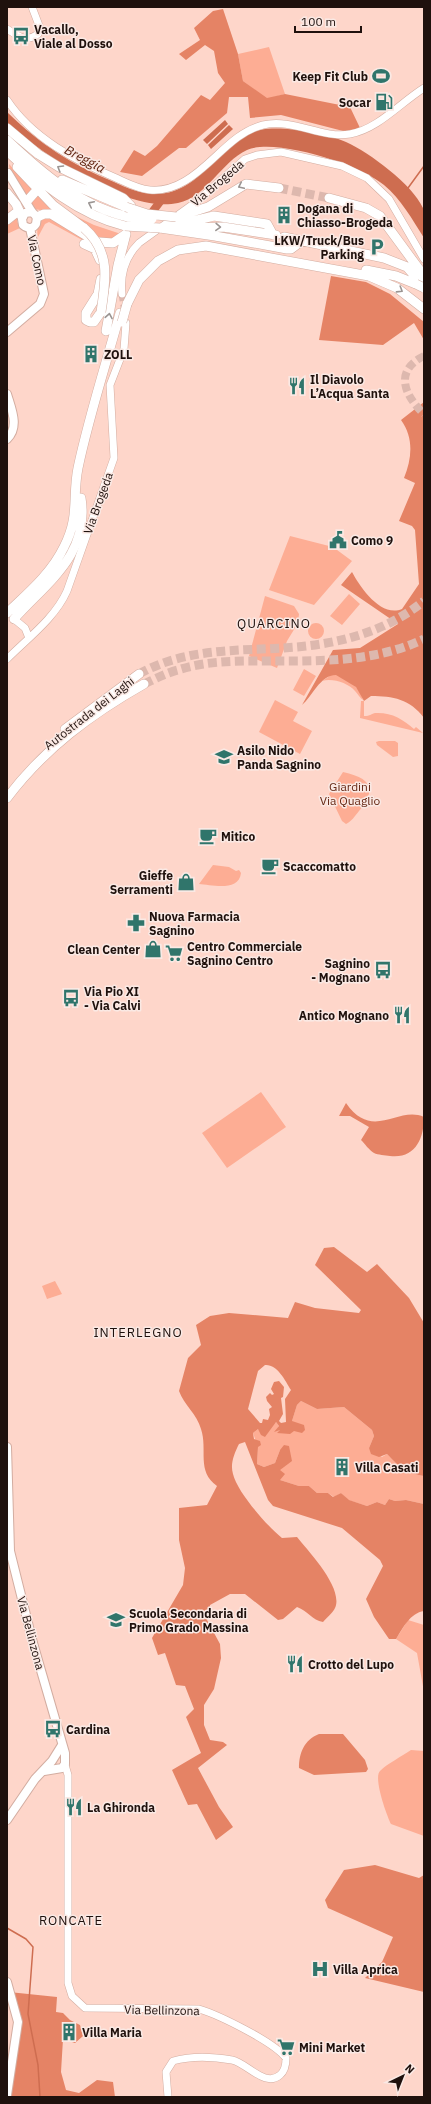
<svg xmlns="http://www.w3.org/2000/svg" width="431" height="2104" font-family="'IBM Plex Sans',sans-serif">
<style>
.green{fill:#fdad94}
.forest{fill:#e58365;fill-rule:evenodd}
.water{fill:#ce6d50}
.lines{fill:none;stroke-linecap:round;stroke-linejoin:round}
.stream{stroke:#ce6d50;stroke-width:1.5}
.river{stroke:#ce6d50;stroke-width:8}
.secondary-tunnel{stroke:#ddb8ae;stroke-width:7;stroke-dasharray:7 3.5;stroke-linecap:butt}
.primary-tunnel{stroke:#ddb8ae;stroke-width:8;stroke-dasharray:8 4;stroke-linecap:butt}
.highway-tunnel{stroke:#ddb8ae;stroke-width:9;stroke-dasharray:9 4.5;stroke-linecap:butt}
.secondary-casing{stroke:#d3ada1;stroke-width:8}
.primary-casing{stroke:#d3ada1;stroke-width:10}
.highway-casing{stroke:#d3ada1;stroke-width:10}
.secondary{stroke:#fff;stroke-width:7}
.primary{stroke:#fff;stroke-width:8}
.highway{stroke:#fff;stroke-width:9}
.highway-bridge-casing{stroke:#d3ada1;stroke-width:10;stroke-linecap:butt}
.highway-bridge{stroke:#fff;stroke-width:9}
.oneway{stroke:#9a9492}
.labels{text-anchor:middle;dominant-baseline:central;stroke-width:3;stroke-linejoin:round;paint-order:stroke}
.poi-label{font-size:12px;font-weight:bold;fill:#1f110d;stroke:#fae9e4;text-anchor:start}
.street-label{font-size:12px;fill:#1f110d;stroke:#fae9e4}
.park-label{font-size:12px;fill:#672915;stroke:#fae9e4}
.water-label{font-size:13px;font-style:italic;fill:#591b07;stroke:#fae9e4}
.neighbourhood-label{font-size:13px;letter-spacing:1px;fill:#1f110d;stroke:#fae9e4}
</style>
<rect width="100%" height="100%" fill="#fed6ca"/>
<path class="green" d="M269 47 285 94 267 99 243 81 238 54Z
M9 164 33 190 26 198 10 173Z
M38 195 53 212 34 209 30 203Z
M67 212 94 225 121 234 112 241 96 238Z
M18 216 17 221 20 228 7 234V225Z
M45 218H52L94 244 97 248 49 222 45 224 38 237C36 229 38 222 45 218Z
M290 536 333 547 352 561 314 605 269 590Z
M349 594 360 604 342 625 330 616Z
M265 596 294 606 299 614 298 623 287 641 277 668 249 656Z
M308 631a8 8 0 1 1 16 0a8 8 0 1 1-16 0Z
M304 669 316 676 304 696 293 690Z
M333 674C346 675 361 688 363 700 360 698 358 694 355 691 348 683 333 678 322 681Z
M275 700 298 712 293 721 312 731 300 754 259 732Z
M361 701H364V716C371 716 370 714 375 713 391 712 403 719 414 729L416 727 423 733 360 718Z
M379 741H395L398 743V756L393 757 377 745 376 742Z
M343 772C370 778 378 788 359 811 355 816 351 822 346 824L342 821 329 794Z
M213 865 229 867 236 871 239 870 241 873C239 892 212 885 199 884Z
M261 1092 286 1127 227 1168 202 1133Z
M55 1281 62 1294 47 1299 42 1286Z
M301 1401 317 1409 344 1407 372 1430 374 1436 369 1448 382 1457 387 1454C399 1467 406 1473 424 1476V1504L406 1500 395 1501 389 1499 385 1505 377 1502 367 1506 348 1500 341 1493 334 1497 328 1493H317L309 1486H299L280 1480V1450L275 1463 264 1467 257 1464 258 1447 253 1433 258 1429 260 1430 276 1422 279 1426 276 1431 292 1421 297 1405Z
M408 1620 424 1625V1692L417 1653 396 1639Z
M411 1750 424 1751V1836L391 1824C387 1816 373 1778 380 1771 388 1763 401 1757 411 1750Z"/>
<path class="forest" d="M223 9 238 54 243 81 267 98 285 94 350 107 360 128 347 132 281 115 250 118 248 97H229L227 113 186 148H179L142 176 120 172 134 150 145 156 157 146 201 95 210 100 225 83 218 73 214 51 205 45 186 60 179 54 200 40 194 28 213 11Z
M331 276 366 282 390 294 424 322V340L414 323 383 345 319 340Z
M424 402V718C410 699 393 696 371 696L364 701 356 687 336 675C320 675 312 697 302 705L333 650 360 648 398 624 341 585 352 572C360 587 381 618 402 609L419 584 415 530 412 526 399 521 415 483 404 478C412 458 414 438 401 420Z
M346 1103C373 1142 398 1105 424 1117 424 1139 415 1159 390 1156 385 1155 378 1155 374 1153 369 1150 365 1144 361 1140L369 1127 350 1116H339Z
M334 1247 367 1272 377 1264 409 1298 424 1323V1476C406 1473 399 1467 387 1454L379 1457 371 1454 369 1448 374 1436 372 1430 344 1407 317 1409 301 1401 297 1405 292 1421 304 1425 305 1430 302 1433 294 1431 290 1434 277 1433 280 1430 274 1432 279 1426 276 1422 265 1437 261 1435 258 1429 253 1433 254 1439 260 1441 261 1445 258 1447 257 1464 264 1467 275 1463 280 1450 284 1445 289 1446 292 1461 280 1470 285 1474 280 1480 299 1486H309L317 1493H328L333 1497 341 1493 349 1500 367 1506 377 1502 385 1505 389 1499 395 1501 406 1500 424 1504V1611C410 1613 403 1628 396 1639H389L374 1617 366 1599 383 1566 380 1560 342 1528 273 1506 268 1500 245 1442 239 1444C234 1454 230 1464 233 1474 237 1492 268 1527 282 1538L297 1537C308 1551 344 1588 335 1608 333 1613 327 1617 323 1622 312 1620 308 1611 297 1607L283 1619 278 1620 245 1594H230L210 1605 207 1620 220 1644 221 1658 214 1689 204 1705V1725L210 1740 223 1742 227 1745 198 1768 219 1807 233 1827 216 1840 197 1804 188 1805 172 1770 201 1753 186 1717 194 1709 185 1686 176 1685 165 1653 158 1655 152 1638 183 1585 185 1568 179 1540V1508L207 1505 217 1486C196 1471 208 1450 201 1429 197 1414 184 1405 179 1391L188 1358 201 1345 196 1325 210 1316 229 1313 288 1318 295 1302 315 1308 359 1313 361 1310 315 1265 324 1248ZM265 1365C277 1364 285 1380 291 1390L285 1399 286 1422 281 1423 279 1421 283 1414 281 1398 283 1397 284 1387 279 1381 274 1382 271 1389 274 1394 272 1395 270 1393 266 1397 267 1401 272 1407 269 1409 270 1415 268 1420 263 1419 262 1423H260L248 1409 258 1371Z
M319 1734H343L365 1760 368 1769 366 1772 314 1775 299 1768C299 1753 304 1740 319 1734Z
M375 1865 419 1878 424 1875V1992L365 1978 382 1962 393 1937 328 1908 325 1900 344 1870Z
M9 1992 57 1997 56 2012 63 2013 70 2020 80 2025 83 2036 75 2043 63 2039 61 2072 66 2090 79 2093 97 2080 113 2082 115 2097H7L15 2020Z"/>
<path class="water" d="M7 112C41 145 71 164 114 182 127 188 141 194 155 194 202 195 220 139 260 130 281 125 327 133 346 142 370 153 412 184 423 208 427 215 424 229 424 238 412 219 401 199 384 185 361 165 275 137 247 150 221 162 207 197 178 203 127 214 44 155 7 123Z
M225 120 228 124 207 144 203 140Z
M229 125 233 129 211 149 208 145Z"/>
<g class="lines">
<path class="stream" d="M408 188 424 166
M7 1928 26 1939 33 1947 28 2014 38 2065 40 2097"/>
<path class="river" d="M153 211 162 199"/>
<path class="secondary-tunnel" d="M122 294 125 312"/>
<path class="primary-tunnel" d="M424 356C393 371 405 396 424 414"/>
<path class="highway-tunnel" d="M279 188 329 198
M139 674C196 642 260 654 321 644 359 638 394 625 424 601
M144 684C155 679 166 673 178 670 205 661 234 661 262 661 317 661 373 663 424 639"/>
<g class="secondary-casing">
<path id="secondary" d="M7 29C18 36 26 43 38 34L40 28 32 7
M7 100C32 138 76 161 116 178 127 183 138 189 150 190 162 191 175 187 185 181 213 165 231 133 263 125 293 118 321 139 350 134 378 129 400 103 424 88
M122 294C120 275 125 257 139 243L196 202 245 159 257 155 281 152 342 166 367 178 389 199 424 259
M14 619 25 628 29 638
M7 659C28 638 55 618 67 591L114 458 110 385 124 349 126 323
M65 1765 68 1775V1983L72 1996 85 2008 199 2009C219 2015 274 2042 286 2058 286 2064 285 2071 280 2075 265 2088 247 2063 232 2060 214 2057 191 2056 173 2061L166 2072 168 2097"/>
</g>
<g class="primary-casing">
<path id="primary" d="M8 173 32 212 37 217 36 224C33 229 28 229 23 225L22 219 25 213 32 212
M7 332 40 304 44 294 30 228
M7 394C11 408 20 427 7 439
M7 1447 10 1551 33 1643 65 1753V1764L62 1768 44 1771
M7 1820 35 1779 52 1761 62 1745
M7 1982 18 2022 7 2095"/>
</g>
<g class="highway-casing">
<path id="highway" d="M7 128 38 154 59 167 123 198 131 206
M7 140C42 173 80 206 128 217
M7 151C42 184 77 214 125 226
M17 167 53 205 84 228
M62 180 126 207
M7 193 16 204 22 217
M329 198 366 208 380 216 424 276
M28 200 36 191
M37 217 44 214H51L90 238
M176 217 208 207 246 184 279 188
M7 220 17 212
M168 227 214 216 267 224 273 235
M160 228 215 236 287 249H291L303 240
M189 228 223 227 276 235
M284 237 384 258 407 267 420 282
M99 242 113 243 126 234
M84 244 95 249 100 260
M366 270 396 276 416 284
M127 304 139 280 158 261 178 250 206 246 369 276 397 288 424 309
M101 312 94 322H90L86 320V313L98 294 101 279
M106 331 118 265 126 234
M7 613C28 593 51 574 64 547 80 516 72 498 78 468 89 416 106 364 120 313
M14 619C47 582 90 555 81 498
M65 729 139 674
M7 798C44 749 91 714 144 684"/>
</g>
<use href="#secondary" class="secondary"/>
<use href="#primary" class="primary"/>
<use href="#highway" class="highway"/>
<g class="highway-bridge-casing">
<path id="highway-bridge" d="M126 207 147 214 176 217
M128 217 152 219
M125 226 160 228
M84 228C111 251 106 280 101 312
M416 284 424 288
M122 322 127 304"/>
</g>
<use href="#highway-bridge" class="highway-bridge"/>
</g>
<defs><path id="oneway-chevron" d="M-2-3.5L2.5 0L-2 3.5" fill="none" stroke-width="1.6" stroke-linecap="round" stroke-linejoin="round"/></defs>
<g class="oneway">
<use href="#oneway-chevron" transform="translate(60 168) rotate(-149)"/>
<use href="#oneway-chevron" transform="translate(241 186) rotate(155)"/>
<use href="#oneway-chevron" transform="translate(91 204) rotate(-154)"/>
<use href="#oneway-chevron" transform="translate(218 227) rotate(2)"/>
<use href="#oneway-chevron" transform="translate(400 290) rotate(32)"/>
<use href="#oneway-chevron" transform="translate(109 316) rotate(-80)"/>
</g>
<defs>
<g id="bus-bare" transform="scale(1.38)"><path d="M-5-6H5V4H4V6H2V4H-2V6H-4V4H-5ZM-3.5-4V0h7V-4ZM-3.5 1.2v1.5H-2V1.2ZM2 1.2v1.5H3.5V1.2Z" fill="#30756b" stroke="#fae9e4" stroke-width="2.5" paint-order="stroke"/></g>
<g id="stadium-bare" transform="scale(1.38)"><path d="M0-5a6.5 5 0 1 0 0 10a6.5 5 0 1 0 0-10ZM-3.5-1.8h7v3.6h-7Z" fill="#30756b" stroke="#fae9e4" stroke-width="2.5" paint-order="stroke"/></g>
<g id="fuel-bare" transform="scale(1.38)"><path d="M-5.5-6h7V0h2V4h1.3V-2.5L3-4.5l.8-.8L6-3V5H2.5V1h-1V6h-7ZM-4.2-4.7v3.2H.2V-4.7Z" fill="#30756b" stroke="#fae9e4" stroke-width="2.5" paint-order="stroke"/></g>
<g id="building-bare" transform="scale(1.38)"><path d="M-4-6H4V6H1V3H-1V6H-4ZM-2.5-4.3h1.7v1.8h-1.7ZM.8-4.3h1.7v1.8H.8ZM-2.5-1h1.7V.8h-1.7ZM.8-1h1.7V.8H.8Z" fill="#30756b" stroke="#fae9e4" stroke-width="2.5" paint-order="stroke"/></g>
<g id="parking-bare" transform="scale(1.38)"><path d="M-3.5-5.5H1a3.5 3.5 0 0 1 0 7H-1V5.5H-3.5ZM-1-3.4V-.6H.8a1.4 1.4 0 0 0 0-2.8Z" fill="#30756b" stroke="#fae9e4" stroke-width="2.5" paint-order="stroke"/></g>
<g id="restaurant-bare" transform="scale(1.38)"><path d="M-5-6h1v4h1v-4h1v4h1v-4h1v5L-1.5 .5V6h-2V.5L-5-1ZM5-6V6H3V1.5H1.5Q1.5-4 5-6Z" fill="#30756b" stroke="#fae9e4" stroke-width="2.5" paint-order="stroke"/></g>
<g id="civic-bare" transform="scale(1.38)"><path d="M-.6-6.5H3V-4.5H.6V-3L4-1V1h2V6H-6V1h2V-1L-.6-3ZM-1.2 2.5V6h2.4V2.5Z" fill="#30756b" stroke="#fae9e4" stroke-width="2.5" paint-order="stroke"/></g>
<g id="school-bare" transform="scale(1.38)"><path d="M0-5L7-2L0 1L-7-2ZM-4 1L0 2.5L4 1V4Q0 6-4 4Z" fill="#30756b" stroke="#fae9e4" stroke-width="2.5" paint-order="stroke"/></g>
<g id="cafe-bare" transform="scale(1.38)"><path d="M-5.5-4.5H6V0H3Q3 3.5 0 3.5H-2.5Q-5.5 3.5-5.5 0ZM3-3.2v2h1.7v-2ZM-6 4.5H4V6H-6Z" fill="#30756b" stroke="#fae9e4" stroke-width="2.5" paint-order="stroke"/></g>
<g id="shop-bare" transform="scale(1.38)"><path d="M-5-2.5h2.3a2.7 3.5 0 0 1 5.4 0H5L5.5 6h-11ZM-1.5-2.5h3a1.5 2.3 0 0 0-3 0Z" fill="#30756b" stroke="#fae9e4" stroke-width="2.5" paint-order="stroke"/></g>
<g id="pharmacy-bare" transform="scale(1.38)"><path d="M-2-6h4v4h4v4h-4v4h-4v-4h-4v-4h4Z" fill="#30756b" stroke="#fae9e4" stroke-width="2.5" paint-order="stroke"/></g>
<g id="supermarket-bare" transform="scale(1.38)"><path d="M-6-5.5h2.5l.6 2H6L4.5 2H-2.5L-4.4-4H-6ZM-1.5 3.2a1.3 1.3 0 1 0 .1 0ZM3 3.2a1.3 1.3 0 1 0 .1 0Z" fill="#30756b" stroke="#fae9e4" stroke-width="2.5" paint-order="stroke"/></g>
<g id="hospital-bare" transform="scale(1.38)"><path d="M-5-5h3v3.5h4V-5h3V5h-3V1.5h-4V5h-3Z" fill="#30756b" stroke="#fae9e4" stroke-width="2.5" paint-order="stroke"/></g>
</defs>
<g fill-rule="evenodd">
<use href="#bus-bare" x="21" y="36"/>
<use href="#stadium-bare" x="381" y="76"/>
<use href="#fuel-bare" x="384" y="102"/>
<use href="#building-bare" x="284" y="215"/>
<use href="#parking-bare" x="377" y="247"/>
<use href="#building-bare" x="91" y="354"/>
<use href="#restaurant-bare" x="297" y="386"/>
<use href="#civic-bare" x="338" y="540"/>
<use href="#school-bare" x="224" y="757"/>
<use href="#cafe-bare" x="208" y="836"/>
<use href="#cafe-bare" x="270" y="866"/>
<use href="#shop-bare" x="186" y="882"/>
<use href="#pharmacy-bare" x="136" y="923"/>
<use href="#shop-bare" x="153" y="949"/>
<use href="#supermarket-bare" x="174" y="953"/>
<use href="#bus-bare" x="383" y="970"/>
<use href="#bus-bare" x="71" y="998"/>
<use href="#restaurant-bare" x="402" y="1015"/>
<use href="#building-bare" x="342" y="1467"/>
<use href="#school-bare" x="116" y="1620"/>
<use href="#restaurant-bare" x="295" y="1664"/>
<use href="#bus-bare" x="53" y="1729"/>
<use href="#restaurant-bare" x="74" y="1807"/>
<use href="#hospital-bare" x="320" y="1969"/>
<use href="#building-bare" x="69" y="2032"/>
<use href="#supermarket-bare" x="286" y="2047"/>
</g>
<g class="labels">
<g class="poi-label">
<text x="34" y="29">Vacallo,<tspan x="34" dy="14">Viale al Dosso</tspan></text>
<text x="368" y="76" text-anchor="end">Keep Fit Club</text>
<text x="371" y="102" text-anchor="end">Socar</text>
<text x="297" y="208">Dogana di<tspan x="297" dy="14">Chiasso-Brogeda</tspan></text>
<text x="364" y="240" text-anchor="end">LKW/Truck/Bus<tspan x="364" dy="14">Parking</tspan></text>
<text x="104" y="354">ZOLL</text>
<text x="310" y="379">Il Diavolo<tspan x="310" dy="14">L’Acqua Santa</tspan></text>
<text x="351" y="540">Como 9</text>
<text x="237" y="750">Asilo Nido<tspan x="237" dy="14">Panda Sagnino</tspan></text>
<text x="221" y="836">Mitico</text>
<text x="283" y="866">Scaccomatto</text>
<text x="173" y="875" text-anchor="end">Gieffe<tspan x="173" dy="14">Serramenti</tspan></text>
<text x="149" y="916">Nuova Farmacia<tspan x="149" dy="14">Sagnino</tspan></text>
<text x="187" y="946">Centro Commerciale<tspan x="187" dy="14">Sagnino Centro</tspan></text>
<text x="140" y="949" text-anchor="end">Clean Center</text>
<text x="370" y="963" text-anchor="end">Sagnino<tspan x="370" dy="14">- Mognano</tspan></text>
<text x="84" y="991">Via Pio XI<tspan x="84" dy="14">- Via Calvi</tspan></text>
<text x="389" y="1015" text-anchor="end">Antico Mognano</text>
<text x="355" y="1467">Villa Casati</text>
<text x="129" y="1613">Scuola Secondaria di<tspan x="129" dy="14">Primo Grado Massina</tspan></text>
<text x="308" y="1664">Crotto del Lupo</text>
<text x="66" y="1729">Cardina</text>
<text x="87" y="1807">La Ghironda</text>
<text x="333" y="1969">Villa Aprica</text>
<text x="82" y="2032">Villa Maria</text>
<text x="299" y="2047">Mini Market</text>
</g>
<g class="street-label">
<text transform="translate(217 183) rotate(-40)">Via Brogeda</text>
<text transform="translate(37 260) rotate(78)">Via Como</text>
<text transform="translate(98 503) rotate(-70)">Via Brogeda</text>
<text transform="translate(89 713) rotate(-38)">Autostrada dei Laghi</text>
<text transform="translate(31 1633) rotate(75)">Via Bellinzona</text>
<text transform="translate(162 2010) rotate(1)">Via Bellinzona</text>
</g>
<g class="park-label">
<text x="350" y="786">Giardini<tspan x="350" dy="14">Via Quaglio</tspan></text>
</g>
<g class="water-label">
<text transform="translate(85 159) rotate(28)">Breggia</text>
</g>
<g class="neighbourhood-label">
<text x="274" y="623">QUARCINO</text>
<text x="138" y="1332">INTERLEGNO</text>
<text x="71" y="1920">RONCATE</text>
</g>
</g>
<rect width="431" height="2104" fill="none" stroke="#1f110d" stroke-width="16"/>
<g transform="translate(403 2076) rotate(43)" stroke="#fae9e4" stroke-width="3" paint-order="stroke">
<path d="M0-3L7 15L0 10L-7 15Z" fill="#1f110d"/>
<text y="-6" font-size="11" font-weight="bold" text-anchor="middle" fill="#1f110d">N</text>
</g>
<path d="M295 26v6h66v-6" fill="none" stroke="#1f110d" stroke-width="2"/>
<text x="301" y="26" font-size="12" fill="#1f110d" stroke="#fae9e4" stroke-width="3" paint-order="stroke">100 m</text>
</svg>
